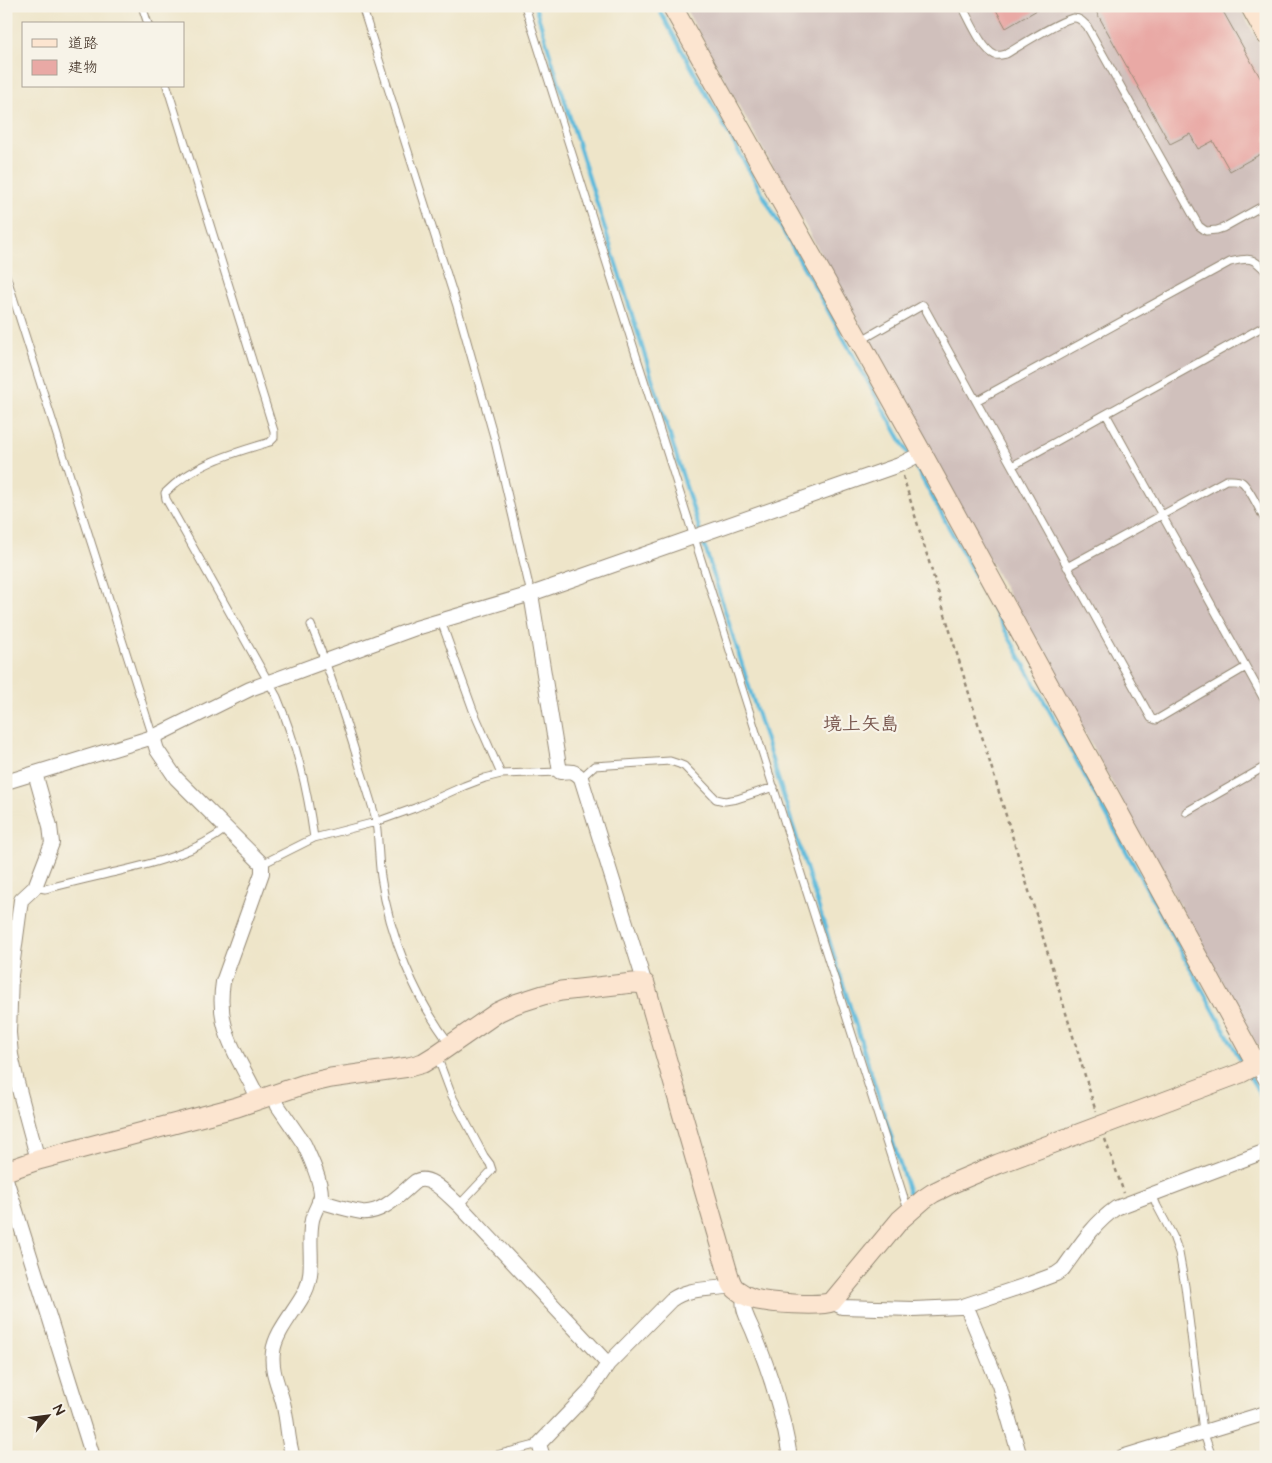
<svg xmlns="http://www.w3.org/2000/svg" width="1272" height="1463" font-family="'Architects Daughter','Klee One',sans-serif">
<style>
.industrial{fill:#d0c0bc}
.lines{fill:none;stroke-linecap:round;stroke-linejoin:round}
.stream{stroke:#5dbadb;stroke-width:4}
.building{fill:#e9a9a5}
.lane-casing{stroke:#948874;stroke-width:9}
.street-casing{stroke:#948874;stroke-width:16}
.secondary-casing{stroke:#948874;stroke-width:21}
.path{stroke:#948874;stroke-width:2.5;stroke-dasharray:4 4;stroke-linecap:butt}
.lane{stroke:#fff;stroke-width:7}
.street{stroke:#fff;stroke-width:14}
.secondary{stroke:#fce5d0;stroke-width:19}
.labels{text-anchor:middle;dominant-baseline:central;stroke-width:4.5;stroke-linejoin:round;paint-order:stroke}
.quarter-label{font-size:19px;font-weight:bold;fill:#78564d;stroke:#f7f3e8}
</style>
<rect width="100%" height="100%" fill="#f7f3e8"/>
<filter id="ink" filterUnits="userSpaceOnUse"><feTurbulence type="fractalNoise" baseFrequency=".02" numOctaves="2"/><feDisplacementMap in="SourceGraphic" scale="10" xChannelSelector="R" yChannelSelector="G"/><feConvolveMatrix kernelMatrix="1 2 1 2 8 2 1 2 1" color-interpolation-filters="sRGB"/></filter>
<filter id="wash" filterUnits="userSpaceOnUse"><feTurbulence type="fractalNoise" baseFrequency=".0096" numOctaves="4" result="noise"/><feDisplacementMap in="SourceGraphic" scale="20" xChannelSelector="R" yChannelSelector="G"/><feGaussianBlur stdDeviation="1.12" result="paint"/><feColorMatrix in="noise" values="0 0 0 0 0 0 0 0 0 0 0 0 0 0 0 0 0 1.4 0 .05"/><feComposite in="paint" operator="in"/></filter>
<g filter="url(#wash)">
<rect width="100%" height="100%" fill="#eee5c9"/>
<path class="industrial" d="M684 6H1239L1266 55V1047L1256 1044Z"/>
<g class="lines">
<path class="stream" d="M535 6 700 531
M657 6 918 471 1244 1066
M702 538 909 1193
M1249 1075 1266 1105"/>
</g>
<g id="blocks">
<path class="building" d="M994 6H1044L1006 28Z
M1093 6H1220L1266 88V151L1230 171 1213 141 1198 149 1190 134 1170 144Z"/>
</g>
</g>
<g filter="url(#ink)">
<use href="#blocks" fill-opacity="0" stroke="#948874" stroke-width="1"/>
<g class="lines">
<g class="lane-casing">
<path id="lane" d="M142 6 148 24
M362 6 457 306 494 437 531 594
M525 6 905 1201 911 1210
M962 6C969 18 982 50 995 55 999 56 1002 55 1006 54 1018 47 1063 18 1074 18 1080 18 1083 22 1087 26L1199 226 1206 231 1217 230 1223 228 1266 204
M167 86 274 431V438L270 442C233 453 193 464 165 493L166 499 277 697C297 745 307 787 314 838
M6 275 153 737
M860 341 923 305 1151 718 1156 720 1246 667
M976 401 1230 262C1248 258 1253 256 1266 272
M1106 414 1266 703
M1012 466 1266 325
M1067 567 1226 480C1231 480 1238 479 1242 482 1249 487 1261 513 1266 522
M441 621 473 710 501 774
M311 625C329 669 344 715 358 761 364 780 370 798 375 816 379 836 378 857 381 877 389 934 415 999 450 1044
M581 778 594 766 670 761 679 764 684 766 716 799 725 801 737 799 774 787
M1186 812 1266 766
M262 864 314 838 376 822 415 808 464 786 485 778 501 774 560 772
M35 887 45 889C69 883 93 877 116 872 155 863 195 853 227 828
M437 1056 452 1096 484 1156 490 1164 492 1170 459 1205
M1152 1194 1157 1206 1173 1236 1179 1253 1185 1286 1203 1431 1212 1457
M489 1457 539 1444"/>
</g>
<g class="street-casing">
<path id="street" d="M531 594 560 772C570 771 574 770 581 778L645 984
M153 737 157 750 176 778 262 864V873L223 982C215 1032 240 1058 259 1100
M35 773 50 826 52 843 35 887 21 900 11 975 9 1033 11 1055 17 1082 38 1160
M6 782 153 737 250 689 361 648 416 628 531 594 899 465 922 453
M1257 1065 1266 1080
M274 1095 278 1106 304 1144C310 1157 321 1180 321 1195 320 1204 314 1211 312 1220 307 1244 316 1269 305 1292 296 1310 275 1332 273 1352 270 1374 282 1391 285 1412 288 1427 288 1442 293 1457
M6 1179 93 1457
M319 1201C333 1205 347 1210 362 1212 383 1214 401 1193 416 1181 431 1174 448 1196 459 1205L608 1364
M745 1295C740 1307 748 1319 753 1331 770 1372 783 1413 790 1457
M832 1302 842 1307 913 1309 960 1307 1029 1284 1056 1274 1063 1269C1079 1247 1093 1224 1116 1208L1266 1151
M966 1305 999 1385 1020 1457
M543 1457 539 1444 589 1392 608 1364 671 1300C689 1287 711 1290 732 1286
M1122 1457 1266 1413"/>
</g>
<g class="secondary-casing">
<path id="secondary" d="M672 6 922 453 1257 1065
M1250 6 1266 35
M6 1171 38 1160 237 1107 305 1084 331 1078 409 1067 423 1063 436 1055 498 1012 515 1004 543 995 561 991 633 983 645 984 728 1273C730 1279 731 1286 737 1290 742 1294 748 1297 754 1299 769 1303 819 1307 832 1302L900 1220 924 1199 933 1193 953 1183 998 1164 1241 1073 1266 1060"/>
</g>
<path class="path" d="M903 476 1096 1112
M1105 1139 1124 1193"/>
<use href="#lane" class="lane"/>
<use href="#street" class="street"/>
<use href="#secondary" class="secondary"/>
</g>
</g>
<g class="labels">
<g class="quarter-label">
<text x="861" y="724">境上矢島</text>
</g>
</g>
<rect width="1272" height="1463" fill="none" stroke="#f7f3e8" stroke-width="25"/>
<rect x="22" y="22" width="162" height="65" fill="#f7f3e8" stroke="#aca397"/>
<rect x="32" y="39" width="25" height="8" fill="#fce5d0" stroke="#aca397"/>
<text x="68" y="48" font-size="15" fill="#3b2a1e">道路</text>
<rect x="32" y="60" width="25" height="15" fill="#e9a9a5" stroke="#aca397"/>
<text x="68" y="72" font-size="15" fill="#3b2a1e">建物</text>
<g transform="translate(48 1416) rotate(61)" stroke="#f7f3e8" stroke-width="4" paint-order="stroke">
<path d="M0-4L9 19L0 12L-9 19Z" fill="#3b2a1e"/>
<text y="-8" font-size="14" font-weight="bold" text-anchor="middle" fill="#3b2a1e">N</text>
</g>
</svg>
